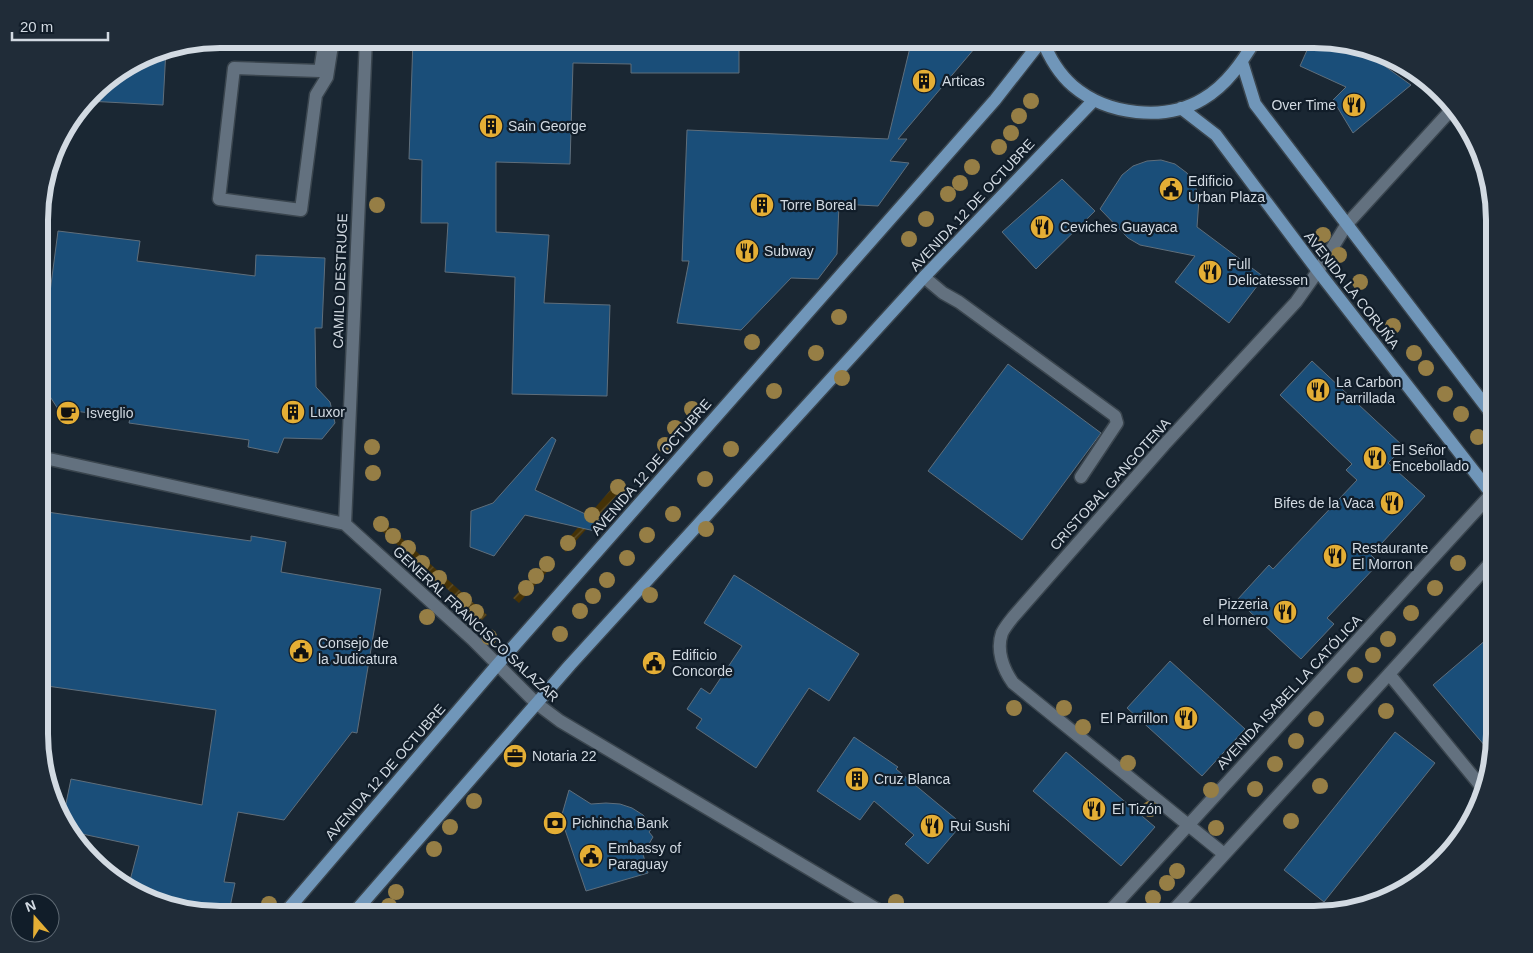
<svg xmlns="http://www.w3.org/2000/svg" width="1533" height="953" font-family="Arial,sans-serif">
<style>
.garden{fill:url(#garden-furrows)}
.building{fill:#1a4e79;stroke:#5f6e7b}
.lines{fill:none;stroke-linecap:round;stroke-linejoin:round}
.minor-casing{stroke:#3a454e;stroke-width:15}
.major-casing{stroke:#3a454e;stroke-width:15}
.minor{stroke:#63717f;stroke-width:12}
.major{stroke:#7096b9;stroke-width:12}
.tree{fill:#967e45}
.labels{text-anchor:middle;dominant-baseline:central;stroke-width:4.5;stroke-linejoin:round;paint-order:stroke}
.poi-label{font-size:14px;fill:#d2dae2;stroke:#111d29;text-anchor:start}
.street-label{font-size:14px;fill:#d2dae2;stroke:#111d29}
.rim{fill:none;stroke:#d2dae2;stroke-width:6}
</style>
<defs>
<pattern id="garden-furrows" width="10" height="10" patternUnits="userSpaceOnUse" patternTransform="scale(1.25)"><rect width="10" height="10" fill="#453207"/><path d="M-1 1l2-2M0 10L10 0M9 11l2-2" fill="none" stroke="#5f4f2b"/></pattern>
</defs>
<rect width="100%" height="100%" fill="#1a2733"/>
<path class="garden" d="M620 479 625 486 566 552 561 547Z
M378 517 487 615 482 620 373 523Z
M549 559 554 564 519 603 513 598Z"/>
<path class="building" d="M413 39H739V73H631V64L573 63 570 164 496 162V232L549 235 544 303 610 305 607 396 512 394 515 277 445 272 448 223H421L422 160 409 159Z
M912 39H946L980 42 898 139H907L890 161 909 163 878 206 839 204 837 254 818 279 791 278 741 330 677 323 689 261H682L687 130 888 139Z
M1312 39 1357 46 1411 85 1353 133 1333 100 1346 87 1300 66Z
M166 49 163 105 87 101 100 84 150 52Z
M1161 160 1175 164 1187 173 1195 185 1199 199 1197 227 1264 277 1229 323 1175 282 1195 256 1140 245 1128 238 1100 209 1122 175 1133 166 1147 161Z
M1062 179 1095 211 1036 269 1002 232Z
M58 231 140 241 137 261 255 276 256 255 325 258 322 328H315L316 387 330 402 335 423 322 439 284 438 278 453 248 447 249 440 129 423 130 418 58 409 40 381V369Z
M1312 361 1404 447 1388 463 1425 496 1371 555 1379 563 1327 618 1334 624 1301 659 1237 600 1269 565 1273 569 1357 480 1346 470 1352 464 1280 395Z
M1008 364 1101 433 1022 540 928 471Z
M552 437 556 440 535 490 602 522 599 532 525 515 494 556 470 547 471 511 493 503Z
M40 511 251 541V536L286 542 281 572 381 589 357 733 352 732 284 820 238 812 224 882 235 883 230 907H214L213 913 161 905 128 888 139 846 68 831 63 818 71 779 202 805 216 710 40 685Z
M734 575 859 654 829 701 809 688 756 768 696 728 702 719 687 709 701 688 710 694 742 646 704 623Z
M1494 633V745L1491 753 1433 685Z
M1170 661 1245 729 1202 776 1127 708Z
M1395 732 1435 763 1324 902 1284 870Z
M854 737 898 767 896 769 962 824 928 864 905 844 914 835 874 801 860 820 817 791Z
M1066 752 1155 827 1121 866 1033 791Z
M569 790 591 804 606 803 620 804 632 808 643 815 653 827 649 832 653 837 643 854 648 873 586 891 561 818Z"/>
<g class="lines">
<g class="minor-casing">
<path id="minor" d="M325 39 320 71 234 68 219 199 301 210 316 95 327 77 333 39
M924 277 943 293 959 302 1115 416 1117 423 1081 477
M40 457 345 524 472 639 536 703 560 721 885 914
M345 524 366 39
M1389 674 1480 785
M1224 854 1013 683C1003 669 996 650 1002 633 1005 627 1010 621 1014 616L1164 445 1296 302 1318 271 1347 224 1452 109
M1107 914 1494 491
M1170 914 1494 559"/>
</g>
<g class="major-casing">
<path id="major" d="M1042 39C1049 57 1058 73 1073 86 1107 115 1165 122 1203 99 1227 85 1242 62 1256 39
M1242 62 1255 104 1494 417
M1181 108 1216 135 1318 271 1494 497
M284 914 498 664 995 100 1042 40
M353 914 570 665 924 277 1094 100"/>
</g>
<use href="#minor" class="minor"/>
<use href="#major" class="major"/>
</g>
<g class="tree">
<circle cx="1031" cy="101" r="8"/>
<circle cx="1019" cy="116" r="8"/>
<circle cx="1011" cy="133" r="8"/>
<circle cx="999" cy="147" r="8"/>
<circle cx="972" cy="167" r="8"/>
<circle cx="960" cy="183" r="8"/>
<circle cx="948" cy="194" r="8"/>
<circle cx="377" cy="205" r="8"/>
<circle cx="926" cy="219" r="8"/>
<circle cx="1323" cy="235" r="8"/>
<circle cx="909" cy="239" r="8"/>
<circle cx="1339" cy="255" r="8"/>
<circle cx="1360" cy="282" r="8"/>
<circle cx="839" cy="317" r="8"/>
<circle cx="1393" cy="326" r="8"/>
<circle cx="752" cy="342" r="8"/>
<circle cx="816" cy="353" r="8"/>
<circle cx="1414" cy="353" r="8"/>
<circle cx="1426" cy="368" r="8"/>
<circle cx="842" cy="378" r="8"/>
<circle cx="774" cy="391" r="8"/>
<circle cx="1445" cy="394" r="8"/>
<circle cx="692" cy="409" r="8"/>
<circle cx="1461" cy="414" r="8"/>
<circle cx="675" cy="428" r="8"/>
<circle cx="1478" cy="437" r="8"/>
<circle cx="665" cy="445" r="8"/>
<circle cx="372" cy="447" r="8"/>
<circle cx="731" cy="449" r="8"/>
<circle cx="373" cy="473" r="8"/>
<circle cx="705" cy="479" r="8"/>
<circle cx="618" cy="487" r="8"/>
<circle cx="673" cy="514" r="8"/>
<circle cx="592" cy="515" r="8"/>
<circle cx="381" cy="524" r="8"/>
<circle cx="706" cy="529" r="8"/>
<circle cx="647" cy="535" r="8"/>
<circle cx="393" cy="536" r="8"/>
<circle cx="568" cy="543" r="8"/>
<circle cx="408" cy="548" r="8"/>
<circle cx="627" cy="558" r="8"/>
<circle cx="422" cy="563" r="8"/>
<circle cx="1458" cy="563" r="8"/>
<circle cx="547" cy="564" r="8"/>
<circle cx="536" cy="576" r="8"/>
<circle cx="439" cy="578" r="8"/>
<circle cx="607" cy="580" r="8"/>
<circle cx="526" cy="588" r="8"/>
<circle cx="1435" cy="588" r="8"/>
<circle cx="650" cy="595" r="8"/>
<circle cx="593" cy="596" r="8"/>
<circle cx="464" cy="600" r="8"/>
<circle cx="580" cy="611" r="8"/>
<circle cx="476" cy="612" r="8"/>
<circle cx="1411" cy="613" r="8"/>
<circle cx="427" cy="617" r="8"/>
<circle cx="560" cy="634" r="8"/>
<circle cx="489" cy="637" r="8"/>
<circle cx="1388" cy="639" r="8"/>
<circle cx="1373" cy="655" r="8"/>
<circle cx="1355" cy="675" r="8"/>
<circle cx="1014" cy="708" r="8"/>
<circle cx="1064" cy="708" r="8"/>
<circle cx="1386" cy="711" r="8"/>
<circle cx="1316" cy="719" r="8"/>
<circle cx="1083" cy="727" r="8"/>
<circle cx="1296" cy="741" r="8"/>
<circle cx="1128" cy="763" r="8"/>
<circle cx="1275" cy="764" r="8"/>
<circle cx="1320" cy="786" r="8"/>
<circle cx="1255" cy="789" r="8"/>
<circle cx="1211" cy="790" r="8"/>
<circle cx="474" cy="801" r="8"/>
<circle cx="1150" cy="809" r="8"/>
<circle cx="1291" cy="821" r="8"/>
<circle cx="450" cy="827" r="8"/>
<circle cx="1216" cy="828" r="8"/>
<circle cx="434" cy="849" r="8"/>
<circle cx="1177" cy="871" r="8"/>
<circle cx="1167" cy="883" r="8"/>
<circle cx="396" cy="892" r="8"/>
<circle cx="1153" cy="898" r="8"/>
<circle cx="896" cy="902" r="8"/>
<circle cx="269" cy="904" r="8"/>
<circle cx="389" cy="906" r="8"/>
</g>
<defs>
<g id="building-disc" transform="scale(1.25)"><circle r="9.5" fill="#e4ae35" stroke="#111d29"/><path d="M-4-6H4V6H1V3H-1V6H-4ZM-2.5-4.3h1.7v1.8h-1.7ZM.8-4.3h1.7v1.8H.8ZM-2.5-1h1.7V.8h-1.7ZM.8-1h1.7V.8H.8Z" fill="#111"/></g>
<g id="restaurant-disc" transform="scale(1.25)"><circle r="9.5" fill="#e4ae35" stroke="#111d29"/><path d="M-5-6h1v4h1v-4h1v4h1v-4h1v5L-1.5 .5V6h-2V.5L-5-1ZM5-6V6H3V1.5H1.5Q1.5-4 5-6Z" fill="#111"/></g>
<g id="civic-disc" transform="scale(1.25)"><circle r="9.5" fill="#e4ae35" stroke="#111d29"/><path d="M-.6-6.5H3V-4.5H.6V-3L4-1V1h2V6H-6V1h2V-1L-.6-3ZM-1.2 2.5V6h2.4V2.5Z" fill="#111"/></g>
<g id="cafe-disc" transform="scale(1.25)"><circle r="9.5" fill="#e4ae35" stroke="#111d29"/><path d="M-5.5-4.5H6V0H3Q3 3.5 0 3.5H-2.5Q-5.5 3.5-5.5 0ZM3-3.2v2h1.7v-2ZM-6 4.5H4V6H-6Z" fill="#111"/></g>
<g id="office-disc" transform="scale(1.25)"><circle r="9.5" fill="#e4ae35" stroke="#111d29"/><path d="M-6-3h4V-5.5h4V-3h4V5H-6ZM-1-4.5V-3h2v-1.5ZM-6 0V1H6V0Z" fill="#111"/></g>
<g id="bank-disc" transform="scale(1.25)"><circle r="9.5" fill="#e4ae35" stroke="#111d29"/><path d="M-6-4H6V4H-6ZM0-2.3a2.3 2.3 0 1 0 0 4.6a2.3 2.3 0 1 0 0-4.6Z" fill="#111"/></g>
</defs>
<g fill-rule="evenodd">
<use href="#building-disc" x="924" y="81"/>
<use href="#restaurant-disc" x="1354" y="105"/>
<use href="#building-disc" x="491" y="126"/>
<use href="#civic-disc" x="1171" y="189"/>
<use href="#building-disc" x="762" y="205"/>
<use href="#restaurant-disc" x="1042" y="227"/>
<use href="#restaurant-disc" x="747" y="251"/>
<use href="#restaurant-disc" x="1210" y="272"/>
<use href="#restaurant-disc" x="1318" y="390"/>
<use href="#building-disc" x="293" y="412"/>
<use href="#cafe-disc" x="68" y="413"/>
<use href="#restaurant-disc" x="1375" y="458"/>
<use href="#restaurant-disc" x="1392" y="503"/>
<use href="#restaurant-disc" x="1335" y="556"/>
<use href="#restaurant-disc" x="1285" y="612"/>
<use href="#civic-disc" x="301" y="651"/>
<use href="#civic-disc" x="654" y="663"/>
<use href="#restaurant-disc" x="1186" y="718"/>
<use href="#office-disc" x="515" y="756"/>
<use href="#building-disc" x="857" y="779"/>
<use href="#restaurant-disc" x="1094" y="809"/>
<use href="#bank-disc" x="555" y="823"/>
<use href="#restaurant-disc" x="932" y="826"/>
<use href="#civic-disc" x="591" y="856"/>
</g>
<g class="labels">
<g class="poi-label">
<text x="942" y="81">Articas</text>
<text x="1336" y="105" text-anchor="end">Over Time</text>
<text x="508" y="126">Sain George</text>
<text x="1188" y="181">Edificio<tspan x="1188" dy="16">Urban Plaza</tspan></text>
<text x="780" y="205">Torre Boreal</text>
<text x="1060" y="227">Ceviches Guayaca</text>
<text x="764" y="251">Subway</text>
<text x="1228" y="264">Full<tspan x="1228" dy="16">Delicatessen</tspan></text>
<text x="1336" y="382">La Carbon<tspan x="1336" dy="16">Parrillada</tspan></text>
<text x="310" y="412">Luxor</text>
<text x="86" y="413">Isveglio</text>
<text x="1392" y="450">El Señor<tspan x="1392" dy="16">Encebollado</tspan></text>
<text x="1374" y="503" text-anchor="end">Bifes de la Vaca</text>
<text x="1352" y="548">Restaurante<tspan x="1352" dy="16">El Morron</tspan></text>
<text x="1268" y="604" text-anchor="end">Pizzeria<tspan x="1268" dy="16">el Hornero</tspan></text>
<text x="318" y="643">Consejo de<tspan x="318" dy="16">la Judicatura</tspan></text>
<text x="672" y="655">Edificio<tspan x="672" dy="16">Concorde</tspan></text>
<text x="1168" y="718" text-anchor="end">El Parrillon</text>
<text x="532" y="756">Notaria 22</text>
<text x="874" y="779">Cruz Blanca</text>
<text x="1112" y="809">El Tizón</text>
<text x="572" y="823">Pichincha Bank</text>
<text x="950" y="826">Rui Sushi</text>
<text x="608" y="848">Embassy of<tspan x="608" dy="16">Paraguay</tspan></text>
</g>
<g class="street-label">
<text transform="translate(972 205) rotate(-47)">AVENIDA 12 DE OCTUBRE</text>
<text transform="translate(340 281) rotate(-88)">CAMILO DESTRUGE</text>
<text transform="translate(1352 290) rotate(52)">AVENIDA LA CORUÑA</text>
<text transform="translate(651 467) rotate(-49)">AVENIDA 12 DE OCTUBRE</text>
<text transform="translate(1110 484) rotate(-48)">CRISTOBAL GANGOTENA</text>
<text transform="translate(476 624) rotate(43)">GENERAL FRANCISCO SALAZAR</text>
<text transform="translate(1289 692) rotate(-47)">AVENIDA ISABEL LA CATÓLICA</text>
<text transform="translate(385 772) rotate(-49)">AVENIDA 12 DE OCTUBRE</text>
</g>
</g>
<path d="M0 0H1533V953H0ZM220 48H1314A172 172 0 0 1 1486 220V734A172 172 0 0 1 1314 906H220A172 172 0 0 1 48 734V220A172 172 0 0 1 220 48Z" fill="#202c38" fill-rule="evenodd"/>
<path class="rim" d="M220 48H1314A172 172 0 0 1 1486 220V734A172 172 0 0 1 1314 906H220A172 172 0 0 1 48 734V220A172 172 0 0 1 220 48Z"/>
<g transform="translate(35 918) rotate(340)"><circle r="24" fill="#111d29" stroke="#5e6973"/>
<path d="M0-4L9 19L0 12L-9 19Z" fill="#e4ae35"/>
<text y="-8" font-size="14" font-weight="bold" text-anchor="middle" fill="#d2dae2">N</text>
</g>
<path d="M12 32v8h96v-8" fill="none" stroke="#d2dae2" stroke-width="2.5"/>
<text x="20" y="32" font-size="15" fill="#d2dae2" stroke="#111d29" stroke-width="4" paint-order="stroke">20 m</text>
</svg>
